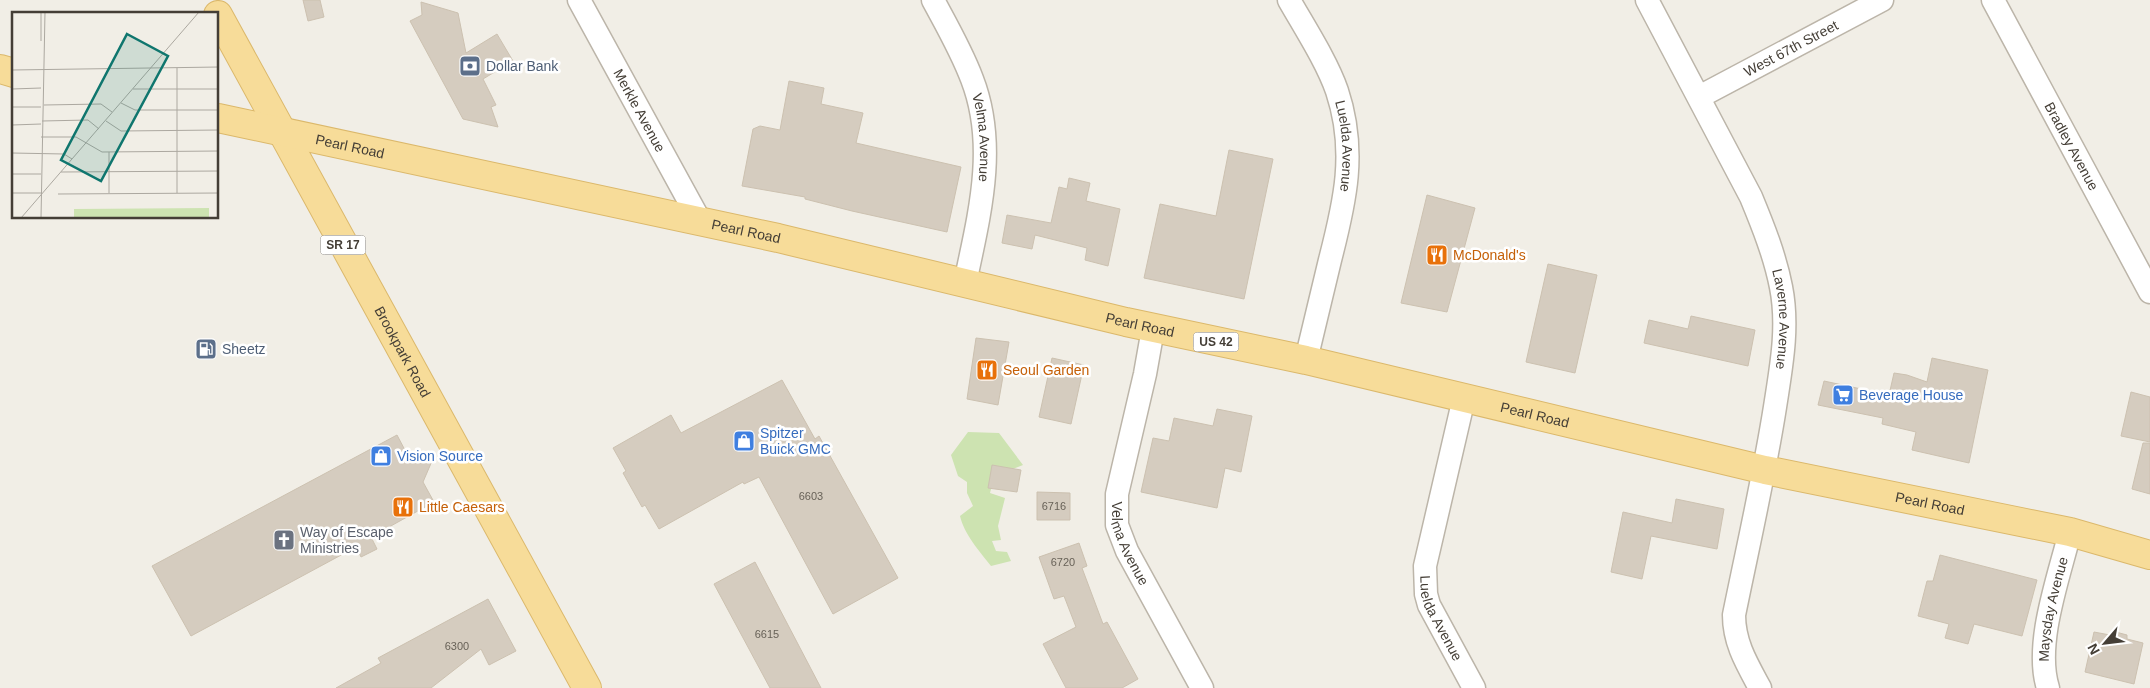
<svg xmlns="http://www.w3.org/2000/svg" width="2150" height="688" font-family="Helvetica,sans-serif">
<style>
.green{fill:#cde3b1}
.building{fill:#d5ccbf;stroke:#ccc1b0}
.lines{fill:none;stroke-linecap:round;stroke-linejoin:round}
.minor-casing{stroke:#bcb5a9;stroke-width:25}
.primary-casing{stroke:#dbb86b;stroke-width:30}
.minor{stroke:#fff;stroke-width:22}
.primary{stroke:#f7dc99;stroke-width:28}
.labels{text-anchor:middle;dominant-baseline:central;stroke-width:5;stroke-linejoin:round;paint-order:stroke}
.number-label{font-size:11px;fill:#686258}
.shield{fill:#fff;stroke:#7c7872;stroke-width:1}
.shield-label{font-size:12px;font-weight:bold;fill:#443e36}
.street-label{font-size:14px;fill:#443e36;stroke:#fff}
.service-label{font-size:14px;fill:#4e5e75;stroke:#fff;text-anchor:start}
.food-label{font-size:14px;fill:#c56008;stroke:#fff;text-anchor:start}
.shop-label{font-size:14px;fill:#366cbe;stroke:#fff;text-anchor:start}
.worship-label{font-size:14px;fill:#5b616d;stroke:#fff;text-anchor:start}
.inset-road{fill:none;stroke:#aca8a0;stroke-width:1}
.view{fill:#0f766e;fill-opacity:0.15;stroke:#0f766e;stroke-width:2.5}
.inset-edge{fill:none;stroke:#443e36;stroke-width:2.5}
</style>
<rect width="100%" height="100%" fill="#f1eee6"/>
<path class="green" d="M968 432 999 433 1023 465 1010 470 993 481 990 493 1005 498 998 526 1001 540 992 541 996 551 1007 552 1011 561 991 566C980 552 964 534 960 516L973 506 967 493V482L958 476 951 455Z"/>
<path class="building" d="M303 0H320L324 17 308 21Z
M421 2 458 13 466 53 497 34 513 61 483 79 496 105 491 107 498 127 463 119 410 21 422 15Z
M789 81 824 88 821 104 863 113 856 143 961 167 947 232 852 211 805 199V197L742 186 753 129 760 126 780 130Z
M1229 150 1273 159 1244 299 1144 278 1160 204 1216 216Z
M1069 178 1090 183 1086 201 1120 209 1108 266 1085 260 1087 248 1035 235 1032 249 1002 243 1007 215 1051 223 1059 187 1067 189Z
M1427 195 1475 208 1447 312 1401 303Z
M1548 264 1597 275 1575 373 1526 362Z
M1691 316 1755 330 1748 366 1644 343 1649 320 1688 329Z
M976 338 1009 342 998 405 967 399Z
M1052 358 1084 365 1071 424 1039 417Z
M1932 358 1988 370 1969 463 1912 450 1916 432 1882 424 1883 418 1818 405 1824 381 1889 395 1894 373 1907 375 1927 382Z
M782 380 815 439 819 436 898 578 833 614 759 477 744 484 743 482 659 529 645 505 642 507 623 473 626 471 613 448 671 415 681 433Z
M2131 392 2150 397V442L2121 436Z
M1217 409 1252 416 1241 472 1225 468 1217 508 1141 492 1153 438 1169 441 1174 418 1213 426Z
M397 435 407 454 432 461 423 482 434 502 371 537 377 549 361 557 356 547 191 636 152 566Z
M2143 443H2150V494L2132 489Z
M992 465 1021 470 1017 492 988 488Z
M1037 492 1070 493V520H1037Z
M1676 499 1724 509 1717 549 1651 536 1642 579 1611 572 1623 512 1672 523Z
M1079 543 1087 566 1082 568 1103 624 1107 622 1138 679 1122 688H1066L1043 644 1076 627 1064 596 1054 599 1039 557Z
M1940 555 2037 580 2022 636 1974 624 1968 644 1945 638 1949 624 1918 616 1927 581H1933Z
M755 562 821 688H770L714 584Z
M488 599 516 651 489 665 481 649 431 688H336L381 663 378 658Z
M2112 631 2127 635V639L2143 643 2134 684 2085 672 2094 632 2110 635Z"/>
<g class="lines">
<g class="minor-casing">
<g id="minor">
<path id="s1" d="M579 0 700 221"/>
<path id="s2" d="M933 0C947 26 962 52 972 79 998 146 979 216 965 283"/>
<path id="s3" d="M1289 0C1305 28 1327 62 1337 91 1357 151 1345 202 1330 260 1322 293 1314 327 1306 360"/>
<path id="s4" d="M1647 0 1751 197C1763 226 1775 256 1781 287 1789 327 1781 368 1775 407 1764 477 1748 546 1734 615 1734 643 1747 664 1760 688"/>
<path id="s5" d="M1993 0 2150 292"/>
<path id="s6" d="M1699 97 1882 0"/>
<path id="s7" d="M1153 329 1145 374 1117 494V525L1127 551 1202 688"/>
<path id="s8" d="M1464 398 1425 566 1426 594 1429 605 1474 688"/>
<path id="s9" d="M2048 688C2034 644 2059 577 2070 532"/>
</g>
</g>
<g class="primary-casing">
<g id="primary">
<path id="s10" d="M218 15 587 688"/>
<path d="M0 69 14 73"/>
<path id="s11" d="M218 118 778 238 1126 322 1306 360 1765 470 2070 532 2150 555"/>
</g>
</g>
<use href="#minor" class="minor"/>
<use href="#primary" class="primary"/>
</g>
<defs>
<g id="bank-square" transform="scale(1.125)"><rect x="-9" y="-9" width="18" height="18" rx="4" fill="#5c6f8a" stroke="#fff"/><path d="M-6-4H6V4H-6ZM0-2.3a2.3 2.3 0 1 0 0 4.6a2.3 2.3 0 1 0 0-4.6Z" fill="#fff"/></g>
<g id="restaurant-square" transform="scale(1.125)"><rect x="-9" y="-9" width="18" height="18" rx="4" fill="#e8710a" stroke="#fff"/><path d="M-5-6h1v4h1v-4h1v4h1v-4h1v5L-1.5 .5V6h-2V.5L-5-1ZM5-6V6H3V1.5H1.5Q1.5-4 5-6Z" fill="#fff"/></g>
<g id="fuel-square" transform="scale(1.125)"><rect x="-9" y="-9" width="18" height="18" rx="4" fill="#5c6f8a" stroke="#fff"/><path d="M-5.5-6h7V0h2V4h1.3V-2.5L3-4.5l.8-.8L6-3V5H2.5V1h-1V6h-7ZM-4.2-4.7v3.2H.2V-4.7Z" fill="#fff"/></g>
<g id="supermarket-square" transform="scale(1.125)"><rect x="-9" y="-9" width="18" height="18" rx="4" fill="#3f7fe0" stroke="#fff"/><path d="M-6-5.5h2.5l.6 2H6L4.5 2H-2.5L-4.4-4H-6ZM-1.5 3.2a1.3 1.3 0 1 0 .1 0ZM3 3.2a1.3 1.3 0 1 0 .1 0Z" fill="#fff"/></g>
<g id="shop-square" transform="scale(1.125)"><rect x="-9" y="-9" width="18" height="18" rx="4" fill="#3f7fe0" stroke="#fff"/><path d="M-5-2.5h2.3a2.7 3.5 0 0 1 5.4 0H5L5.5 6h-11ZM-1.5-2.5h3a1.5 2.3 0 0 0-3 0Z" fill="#fff"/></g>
<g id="church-square" transform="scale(1.125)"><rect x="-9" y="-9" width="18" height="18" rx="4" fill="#6b7280" stroke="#fff"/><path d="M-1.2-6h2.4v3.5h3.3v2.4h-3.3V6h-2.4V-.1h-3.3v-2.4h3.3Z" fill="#fff"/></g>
</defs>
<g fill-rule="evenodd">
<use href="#bank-square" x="470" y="66"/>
<use href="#restaurant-square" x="1437" y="255"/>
<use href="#fuel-square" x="206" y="349"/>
<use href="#restaurant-square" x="987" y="370"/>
<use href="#supermarket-square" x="1843" y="395"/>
<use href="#shop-square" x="744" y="441"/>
<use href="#shop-square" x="381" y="456"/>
<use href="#restaurant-square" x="403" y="507"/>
<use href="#church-square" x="284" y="540"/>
</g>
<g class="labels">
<g class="number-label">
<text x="811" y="496">6603</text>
<text x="1054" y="506">6716</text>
<text x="1063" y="562">6720</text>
<text x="767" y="634">6615</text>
<text x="457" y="646">6300</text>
</g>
<g class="shield">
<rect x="320.5" y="235.5" width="45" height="19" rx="4"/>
<rect x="1193.5" y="332.5" width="45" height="19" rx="4"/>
</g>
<g class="shield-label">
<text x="343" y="245">SR 17</text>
<text x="1216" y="342">US 42</text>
</g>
<g class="street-label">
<text stroke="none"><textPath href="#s6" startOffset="104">West 67th Street</textPath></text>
<text stroke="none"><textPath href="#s1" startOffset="126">Merkle Avenue</textPath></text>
<text stroke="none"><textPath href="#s2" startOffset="148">Velma Avenue</textPath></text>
<text stroke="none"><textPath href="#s3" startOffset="159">Luelda Avenue</textPath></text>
<text stroke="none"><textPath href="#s5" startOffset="166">Bradley Avenue</textPath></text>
<text stroke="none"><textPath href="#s11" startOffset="135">Pearl Road</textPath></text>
<text stroke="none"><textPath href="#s11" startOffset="540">Pearl Road</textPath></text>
<text stroke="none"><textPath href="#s4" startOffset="350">Laverne Avenue</textPath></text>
<text stroke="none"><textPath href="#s11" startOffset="945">Pearl Road</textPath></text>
<text stroke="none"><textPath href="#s10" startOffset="384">Brookpark Road</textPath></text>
<text stroke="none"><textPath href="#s11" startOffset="1350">Pearl Road</textPath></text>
<text stroke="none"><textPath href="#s11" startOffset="1755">Pearl Road</textPath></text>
<text stroke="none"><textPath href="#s7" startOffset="221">Velma Avenue</textPath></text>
<text stroke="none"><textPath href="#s9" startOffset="80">Maysday Avenue</textPath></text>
<text stroke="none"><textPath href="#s8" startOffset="228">Luelda Avenue</textPath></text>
</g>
<g class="service-label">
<text x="486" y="66">Dollar Bank</text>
<text x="222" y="349">Sheetz</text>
</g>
<g class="food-label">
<text x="1453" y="255">McDonald's</text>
<text x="1003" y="370">Seoul Garden</text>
<text x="419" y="507">Little Caesars</text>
</g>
<g class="shop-label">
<text x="1859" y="395">Beverage House</text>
<text x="760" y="433">Spitzer<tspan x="760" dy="16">Buick GMC</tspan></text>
<text x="397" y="456">Vision Source</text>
</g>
<g class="worship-label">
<text x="300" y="532">Way of Escape<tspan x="300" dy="16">Ministries</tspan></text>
</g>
</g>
<g transform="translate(12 12)">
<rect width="206" height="206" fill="#f1eee6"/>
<path d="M197 196V206H62V197Z" fill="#cde3b1"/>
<path class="inset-road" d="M29 0V29M165 56V181M0 58 207 55M0 77 29 76M121 77H207M109 91 123 98H207M32 93 89 92 100 100M0 95H29M30 109 76 108 87 117M94 109 109 119 207 118M0 113 29 112M29 125H64L90 140 207 139M97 140V181M0 141 52 142 60 147M49 160 207 159M0 162H29M0 181H29M46 182 207 181M9 206 187 0M29 206 33 0"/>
<path class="view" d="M115 22 156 44 89 169 49 148Z"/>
<rect width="206" height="206" class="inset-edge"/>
</g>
<g transform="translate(2105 643) rotate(242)" stroke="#ffffff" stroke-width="4" paint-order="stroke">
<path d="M0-4L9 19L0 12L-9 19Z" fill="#443e36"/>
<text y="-8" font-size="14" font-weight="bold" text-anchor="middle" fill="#443e36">N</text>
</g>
</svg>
